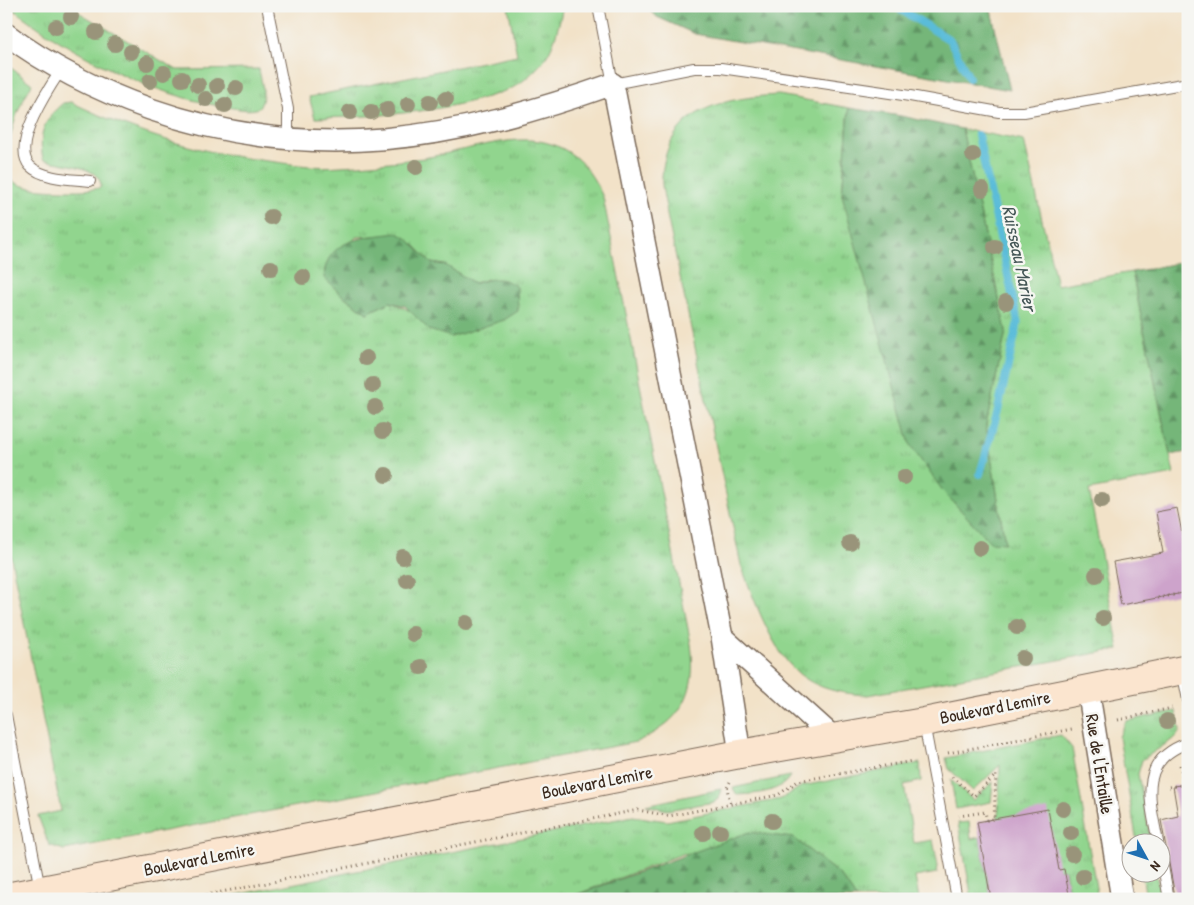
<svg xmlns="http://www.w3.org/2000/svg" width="1194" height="905" font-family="'Patrick Hand',sans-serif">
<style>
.grass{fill:url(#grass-tufts);stroke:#668056;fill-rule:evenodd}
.forest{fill:url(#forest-firs);stroke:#58704c}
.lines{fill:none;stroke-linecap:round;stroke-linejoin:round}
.stream{stroke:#5abcd9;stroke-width:8}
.building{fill:#cda3cb}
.service-casing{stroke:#7b6a5a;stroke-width:12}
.minor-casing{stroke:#7b6a5a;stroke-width:24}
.secondary-casing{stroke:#7b6a5a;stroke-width:30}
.path{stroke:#7b6a5a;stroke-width:3;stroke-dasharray:1 4;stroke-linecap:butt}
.service{stroke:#fff;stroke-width:10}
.minor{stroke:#fff;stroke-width:21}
.secondary{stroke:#fbe5cf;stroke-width:28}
.tree{fill:#99947a}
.labels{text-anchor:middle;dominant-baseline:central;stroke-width:5;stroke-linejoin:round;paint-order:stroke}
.street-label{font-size:18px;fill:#3b2a1e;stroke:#f6f6f2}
.water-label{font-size:19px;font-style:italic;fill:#445656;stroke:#f6f6f2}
</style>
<defs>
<pattern id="grass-tufts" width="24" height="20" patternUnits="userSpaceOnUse" patternTransform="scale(1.25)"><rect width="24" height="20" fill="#91d58e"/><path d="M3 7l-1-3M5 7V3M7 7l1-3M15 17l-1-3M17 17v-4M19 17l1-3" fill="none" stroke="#7eb77a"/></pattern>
<pattern id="forest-firs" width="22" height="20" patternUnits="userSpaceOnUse" patternTransform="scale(1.25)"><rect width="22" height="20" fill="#74b679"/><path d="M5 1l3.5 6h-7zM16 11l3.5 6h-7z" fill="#609463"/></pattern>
</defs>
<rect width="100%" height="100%" fill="#f6f6f2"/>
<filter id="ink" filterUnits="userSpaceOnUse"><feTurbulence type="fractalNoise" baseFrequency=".02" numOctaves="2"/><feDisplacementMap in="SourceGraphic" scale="10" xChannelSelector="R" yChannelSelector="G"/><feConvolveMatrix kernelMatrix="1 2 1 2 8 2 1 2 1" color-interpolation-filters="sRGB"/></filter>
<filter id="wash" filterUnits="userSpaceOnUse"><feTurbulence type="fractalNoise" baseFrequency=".0096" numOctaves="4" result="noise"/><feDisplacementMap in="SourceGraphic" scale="20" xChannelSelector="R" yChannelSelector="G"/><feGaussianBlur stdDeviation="1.12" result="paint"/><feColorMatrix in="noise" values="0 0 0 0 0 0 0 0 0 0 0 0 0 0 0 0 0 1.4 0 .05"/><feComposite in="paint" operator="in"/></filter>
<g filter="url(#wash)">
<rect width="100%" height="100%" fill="#f2e2c8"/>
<path class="grass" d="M9 6H68L177 70 259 69C261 82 267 95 259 108 248 112 237 108 225 107 149 94 70 54 9 6Z
M508 6 563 7C559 23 556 40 548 54 542 65 523 83 512 88 456 112 375 117 315 118L309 97 517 55Z
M6 64 32 84C14 114 8 138 6 172Z
M779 95 849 108 842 195 1005 543 986 425 1006 331 962 129 1024 141 1057 285 1132 272 1174 474 1089 490 1119 649 868 695C842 694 815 689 796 671 771 648 753 597 741 565L667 215C666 203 661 189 662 177 667 109 721 98 779 95Z
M71 102C139 135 202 154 276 162 297 165 319 168 341 166 366 165 391 162 416 159 452 155 504 135 539 141 573 147 589 167 603 197L691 644C698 694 681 722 636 742L64 850 49 845 38 816 61 811 6 532V177C13 182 19 185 27 187 38 190 94 192 101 187 102 165 58 165 43 159 38 134 44 119 63 103ZM374 236 408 239 431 263 445 265 474 283 488 279 485 325 451 337C432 326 410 308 390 302L367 313 342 295 324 278 356 237Z
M1176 711 1180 731 1176 737 1142 760 1138 774 1151 842H1137L1119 737 1126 721Z
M1061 735 1072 748 1098 899H1070L1065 870H1059L998 818 1000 765 973 791 949 769 946 758Z
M920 763 921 781 904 785 914 843 933 840 938 866 937 873 915 877 919 899H857L841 876 794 839 682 854 565 899H216L633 816 667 821 781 799 802 786Z
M790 776C781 793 754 794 737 795L733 788Z
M951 780 973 800 993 782 991 802 956 809Z
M721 789 718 799 714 802 667 810 646 805Z
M969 822 971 839 980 837 991 899H972L958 823Z
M1142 873H1156L1161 899H1146Z"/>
<path class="forest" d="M645 6H990L1010 90 695 34 657 17Z
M849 108 901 116 962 129 1006 331 986 425 1005 543 990 542 943 491 910 445 842 195Z
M398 233 408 239 431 263 445 265 474 283C492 279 501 275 517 287L518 311 504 320 451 337 429 330 405 306 390 302 367 313 342 295 324 278C325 237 368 237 398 233Z
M1188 261V452L1170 455 1132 272Z
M749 832 794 838 841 876 857 899H565Z"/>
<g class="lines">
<path class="stream" d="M895 6 950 40 969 78
M978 135 1018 322 997 414 980 474"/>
</g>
<g id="blocks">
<path class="building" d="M1177 508 1188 563V592L1121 605 1113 562 1163 553 1156 512Z
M1188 784V893L1175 896 1161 820 1178 816 1173 786Z
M1048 809 1059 870 1064 869 1070 899H991L977 822Z"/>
</g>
</g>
<g filter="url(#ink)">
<use href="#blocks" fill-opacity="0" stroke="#7b6a5a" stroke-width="1"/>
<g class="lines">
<g class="service-casing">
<path id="service" d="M267 6 288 109V139
M598 6 613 84 694 68H721L910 96 999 112H1024L1188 83
M61 70C49 88 10 145 30 166 43 179 72 179 90 181
M1182 671 1188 700
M6 715 40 889
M924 723 957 899
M1158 842C1150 802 1137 760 1188 743
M1162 861 1169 899"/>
</g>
<g class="minor-casing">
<path id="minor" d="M6 34C50 67 99 91 150 109 313 166 455 140 613 84L722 637 740 754
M722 637 834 738
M1088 689 1122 899"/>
</g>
<g class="secondary-casing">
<path id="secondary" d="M6 897 740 754 924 722 1188 669"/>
</g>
<path class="path" d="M1158 598 1178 594
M1118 720 1172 708
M948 753 1072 729
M1180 765 1184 784
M952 777 974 796 996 775 994 819 987 820 985 812 959 816
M730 782 727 788 730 803
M1169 787 1188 784
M186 899 638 810 669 816 778 795 798 781 913 761"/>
<use href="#service" class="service"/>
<use href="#minor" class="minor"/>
<use href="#secondary" class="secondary"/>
</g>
<g class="tree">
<circle cx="71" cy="17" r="8"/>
<circle cx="56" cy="27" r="8"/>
<circle cx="96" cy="32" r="8"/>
<circle cx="115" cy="44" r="8"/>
<circle cx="131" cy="52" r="8"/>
<circle cx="147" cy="63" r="8"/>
<circle cx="164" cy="73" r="8"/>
<circle cx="182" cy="79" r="8"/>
<circle cx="150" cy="81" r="8"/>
<circle cx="198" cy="85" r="8"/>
<circle cx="217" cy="86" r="8"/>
<circle cx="236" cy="88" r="8"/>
<circle cx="206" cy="99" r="8"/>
<circle cx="446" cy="99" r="8"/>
<circle cx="430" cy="102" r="8"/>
<circle cx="408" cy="104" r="8"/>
<circle cx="225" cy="105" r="8"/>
<circle cx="387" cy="109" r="8"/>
<circle cx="350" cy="112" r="8"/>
<circle cx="371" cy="112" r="8"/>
<circle cx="973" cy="155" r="8"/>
<circle cx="416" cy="167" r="8"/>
<circle cx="982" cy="189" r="8"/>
<circle cx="271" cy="217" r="8"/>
<circle cx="995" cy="247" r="8"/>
<circle cx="271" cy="268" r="8"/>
<circle cx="303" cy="277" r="8"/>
<circle cx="1006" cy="302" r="8"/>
<circle cx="366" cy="358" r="8"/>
<circle cx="373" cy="385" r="8"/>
<circle cx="375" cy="407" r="8"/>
<circle cx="383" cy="431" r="8"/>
<circle cx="386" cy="475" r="8"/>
<circle cx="904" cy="477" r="8"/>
<circle cx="1102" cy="500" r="8"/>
<circle cx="850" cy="543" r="8"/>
<circle cx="980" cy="548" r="8"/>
<circle cx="403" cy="557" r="8"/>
<circle cx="1096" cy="575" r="8"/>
<circle cx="407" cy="580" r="8"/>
<circle cx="1103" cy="618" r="8"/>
<circle cx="466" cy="623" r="8"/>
<circle cx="1017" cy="627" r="8"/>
<circle cx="413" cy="634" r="8"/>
<circle cx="1023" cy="658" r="8"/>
<circle cx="421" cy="667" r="8"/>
<circle cx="1167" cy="721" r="8"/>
<circle cx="1063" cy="809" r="8"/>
<circle cx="772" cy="821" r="8"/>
<circle cx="720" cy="832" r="8"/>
<circle cx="703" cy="833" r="8"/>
<circle cx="1071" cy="833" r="8"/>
<circle cx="1072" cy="854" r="8"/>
<circle cx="1083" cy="877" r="8"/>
</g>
</g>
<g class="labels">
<g class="street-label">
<text transform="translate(995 707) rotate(-11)">Boulevard Lemire</text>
<text transform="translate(1100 764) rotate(81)">Rue de l'Entaille</text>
<text transform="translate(597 782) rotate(-11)">Boulevard Lemire</text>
<text transform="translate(199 859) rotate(-11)">Boulevard Lemire</text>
</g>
<g class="water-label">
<text transform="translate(1020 258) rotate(78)">Ruisseau Marier</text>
</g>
</g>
<rect width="1194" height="905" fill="none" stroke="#f6f6f2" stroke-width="25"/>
<g transform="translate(1146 858) rotate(130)"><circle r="24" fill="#f6f6f2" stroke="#aba49d"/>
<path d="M0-4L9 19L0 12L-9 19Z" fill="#1f6fb2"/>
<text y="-8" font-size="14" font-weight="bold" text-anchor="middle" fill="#3b2a1e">N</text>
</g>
</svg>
